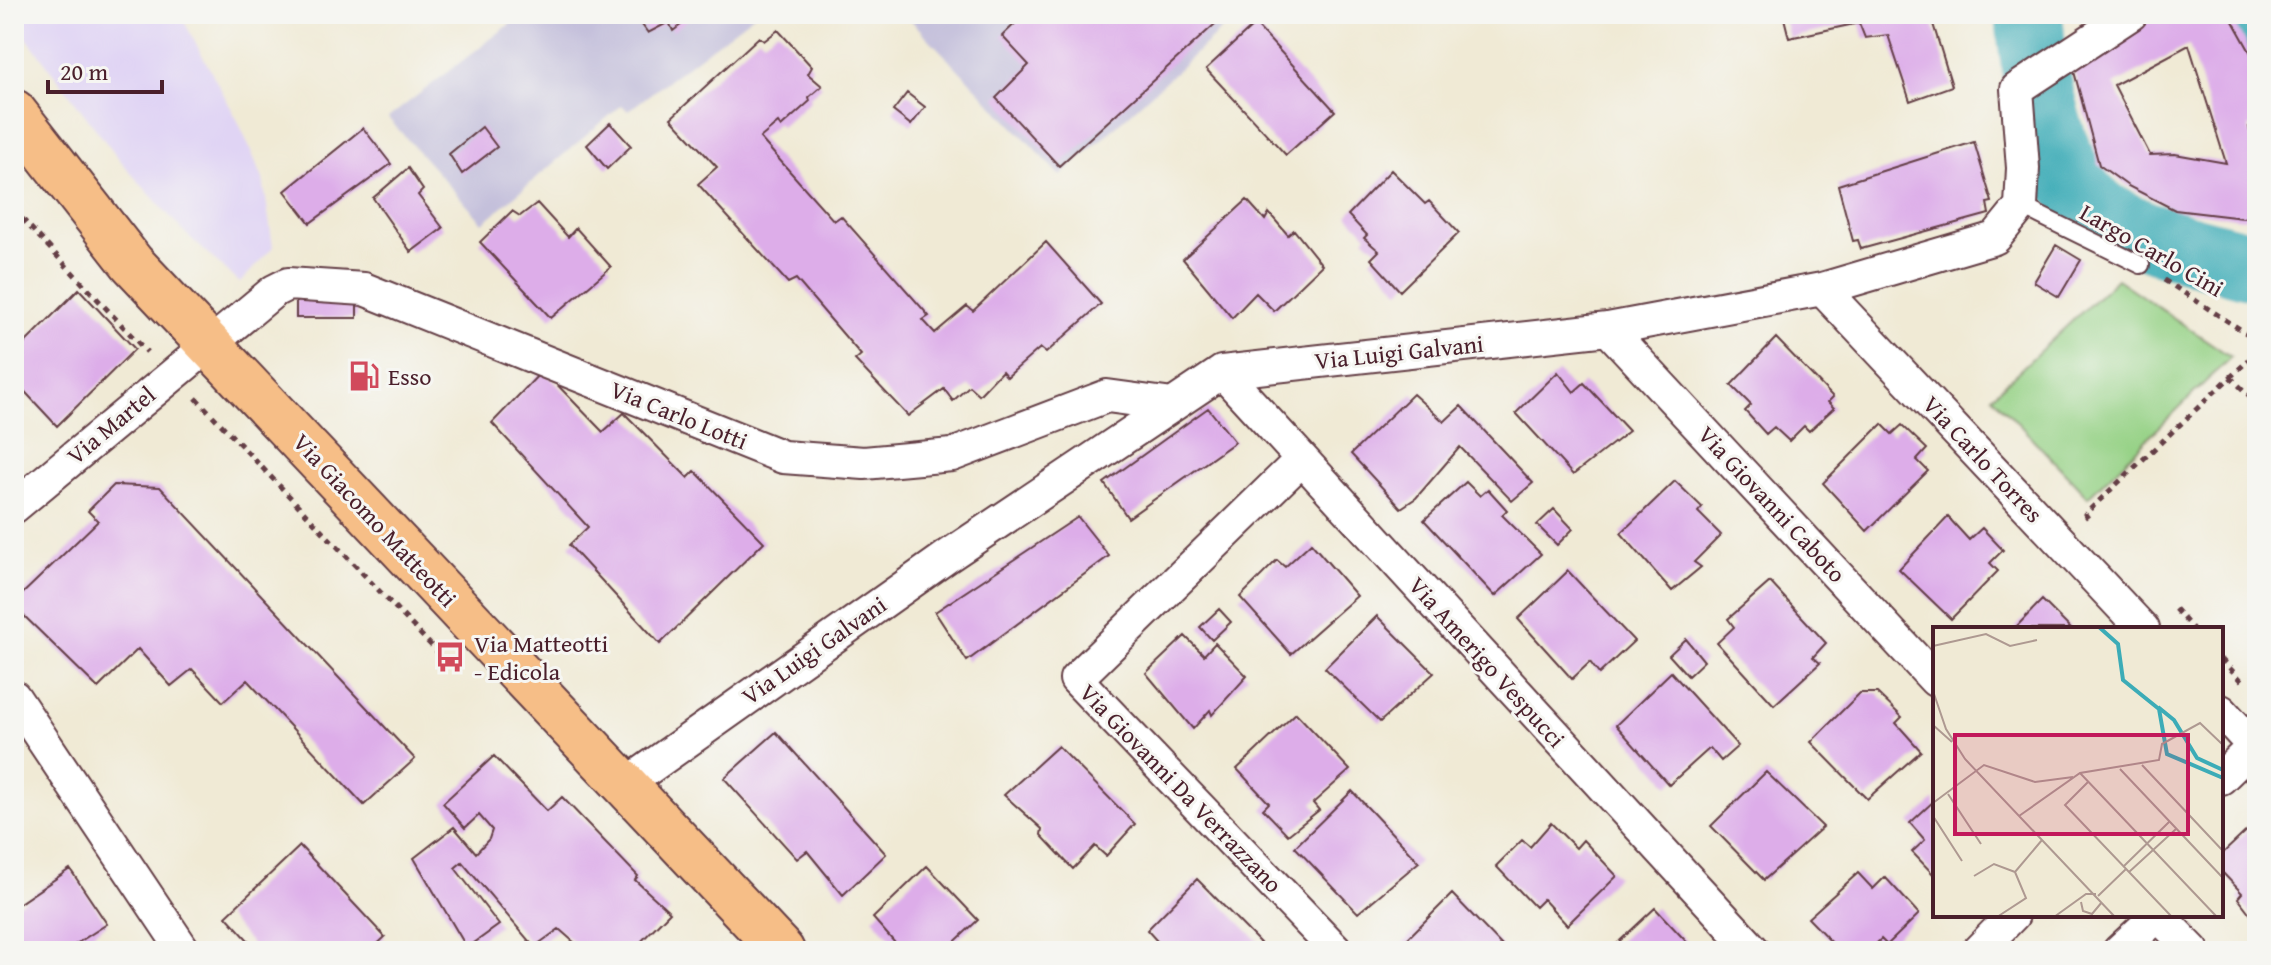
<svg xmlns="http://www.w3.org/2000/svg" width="2271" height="965" font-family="'Gentium Book Plus',serif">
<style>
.built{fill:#e0d4f4}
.industrial{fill:#c4c0db}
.green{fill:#96d286;stroke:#707858;stroke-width:2}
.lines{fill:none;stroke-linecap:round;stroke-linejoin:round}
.river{stroke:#3cacb7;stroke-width:68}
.building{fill:#ddade9;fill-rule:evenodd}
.lane-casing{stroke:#633d44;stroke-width:20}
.street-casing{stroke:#633d44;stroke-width:36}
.primary-casing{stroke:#633d44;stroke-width:48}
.path{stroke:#633d44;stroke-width:5;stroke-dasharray:6 6;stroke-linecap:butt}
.lane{stroke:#fff;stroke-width:16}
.street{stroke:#fff;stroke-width:32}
.primary{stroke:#f6be87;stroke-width:44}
.labels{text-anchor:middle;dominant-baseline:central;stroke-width:6;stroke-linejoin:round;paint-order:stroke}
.street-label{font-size:24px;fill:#4a1f2b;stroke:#f6f6f2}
.poi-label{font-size:24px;fill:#4a1f2b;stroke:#f6f6f2;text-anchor:start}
.inset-river{fill:none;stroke:#3cacb7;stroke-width:4}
.inset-road{fill:none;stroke:#ae9991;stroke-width:2}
.view{fill:#c2185b;fill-opacity:0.15;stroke:#c2185b;stroke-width:4}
.inset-edge{fill:none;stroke:#4a1f2b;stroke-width:4}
</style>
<rect width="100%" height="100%" fill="#f6f6f2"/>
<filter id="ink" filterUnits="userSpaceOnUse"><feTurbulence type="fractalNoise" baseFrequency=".0125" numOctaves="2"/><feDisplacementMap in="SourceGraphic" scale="16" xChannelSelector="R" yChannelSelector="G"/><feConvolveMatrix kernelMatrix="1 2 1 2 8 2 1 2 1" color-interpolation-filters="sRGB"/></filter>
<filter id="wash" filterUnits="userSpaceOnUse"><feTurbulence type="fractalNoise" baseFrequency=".006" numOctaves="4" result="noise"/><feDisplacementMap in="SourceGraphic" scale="32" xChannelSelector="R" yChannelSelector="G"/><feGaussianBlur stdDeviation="1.8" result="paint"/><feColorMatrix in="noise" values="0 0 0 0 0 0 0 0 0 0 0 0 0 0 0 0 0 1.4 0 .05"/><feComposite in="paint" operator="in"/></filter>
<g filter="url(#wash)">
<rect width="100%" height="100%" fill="#f0ead5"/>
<path class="built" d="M14 14H180L238 121 263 179 273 247 240 283 183 231 120 161 14 21Z"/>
<path class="industrial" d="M523 14H755L628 111 622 105 483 223 388 118Z
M905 14H1239L1061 176Z"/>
<path class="green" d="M2117 279 2231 357 2088 497 1992 396Z"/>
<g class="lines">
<path class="river" d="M2029 14C2033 71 2050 178 2100 212 2145 242 2206 252 2257 267
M2240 14 2257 42"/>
</g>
<g id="blocks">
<path class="building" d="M634 14H695L673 31 669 22 648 33Z
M1025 14H1226L1059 166 996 98 1029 65 1002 36Z
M1783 14H1930L1952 86 1910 101 1888 35 1865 38 1859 23 1789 38Z
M2153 14H2229L2253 57 2257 54V125L2249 127 2252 143 2257 142V214L2243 218 2175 210 2128 186 2099 165 2072 64ZM2189 45 2226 163 2175 154 2150 155 2114 85Z
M1255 24 1335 111 1286 155 1206 69Z
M778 30 812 67 808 74 822 86 809 97 810 101 781 127 778 123 760 138 834 221 841 216 929 316 923 320 935 333 967 306 973 311 1046 242 1101 304 1046 353 1040 348 1007 377 1002 371 979 395 969 386 953 401 944 389 908 416 855 360 861 355 796 279 788 283 698 184 717 167 671 118 759 37 764 41Z
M907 93 925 107 911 125 893 111Z
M610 123 631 146 607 169 587 145Z
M482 127 497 147 462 174 449 154Z
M363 128 391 164 310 223 285 191Z
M1974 142 1992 202 1987 203 1989 214 1861 249 1858 240 1853 241 1838 185Z
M408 168 423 190 418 195 443 228 411 252 373 198Z
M1391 170 1425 204 1429 201 1459 233 1400 291 1371 259 1379 251 1364 238 1367 235 1348 215Z
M1247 200 1265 220 1269 213 1288 235 1294 230 1322 265 1274 311 1256 293 1232 318 1183 259Z
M537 203 568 237 576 228 611 267 551 318 480 242 512 211 520 216Z
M2056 245 2081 260 2059 297 2034 282Z
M79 289 135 349 57 426 14 380V365L24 355 19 349Z
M296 298H357V318H296Z
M1776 338 1833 397 1828 402 1834 408 1809 431 1804 426 1789 441 1774 427 1766 434 1745 411 1751 405 1731 385Z
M543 370 603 432 624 413 688 478 695 471 764 542 660 644 569 545 588 527 492 423Z
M1558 372 1574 392 1584 383 1629 431 1573 475 1516 413Z
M1413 394 1444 422 1461 406 1533 483 1512 501 1460 447 1416 498 1401 508 1351 454Z
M1208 408 1235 442 1128 518 1104 483Z
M1882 424 1892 434 1902 425 1927 449 1917 460 1928 471 1867 531 1823 483Z
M1675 481 1702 507 1698 512 1721 535 1694 562 1701 567 1672 591 1621 533Z
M1466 482 1480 496 1488 489 1507 510 1502 515 1541 554 1495 596 1424 520Z
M114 485 160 487 415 759 364 805 247 680 223 702 192 669 171 686 138 649 98 688 14 606V602L98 521 88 511Z
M1554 509 1573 529 1557 545 1537 525Z
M1078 517 1109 556 967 661 935 612Z
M1948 517 1969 540 1982 528 2003 550 1990 563 1998 571 1951 619 1899 569Z
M1311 543 1357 596 1291 654 1240 597 1277 560 1285 567Z
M1568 571 1634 641 1599 674 1590 662 1572 679 1518 619Z
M1770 582 1826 643 1813 657 1820 663 1774 705 1717 643 1734 627 1728 619Z
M2042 600 2071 629H2014Z
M1219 609 1231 622 1212 640 1200 627Z
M1377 616 1434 673 1380 722 1325 668Z
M1185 636 1204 655 1215 643 1247 676 1212 715 1210 710 1193 729 1146 673Z
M1686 639 1704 661 1688 676 1669 655Z
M1671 672 1738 746 1721 761 1710 748 1669 785 1616 725Z
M1860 693H1877L1902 717 1896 723 1921 751 1867 799 1811 742Z
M1296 713 1350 770 1313 803 1319 810 1288 835 1263 809 1269 803 1237 769Z
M776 732 886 854 843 895 807 851 797 859 724 778Z
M1058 746 1135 824 1106 856 1095 846 1073 869 1041 835 1042 829 1004 795Z
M494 756 547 811 562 797 638 876 635 880 670 912 632 951H584L559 929 534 947 462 862 455 868 499 925 467 948 414 858 454 827 476 853 489 839 492 830 479 815 465 828 443 803Z
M1766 772 1823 827 1764 880 1711 826Z
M1352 791 1419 862 1358 913 1295 847Z
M1935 800V876L1912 852 1925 840 1910 823Z
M2257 821V917L2254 919 2238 898 2242 893 2221 871V855Z
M1551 823 1576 848 1583 840 1617 876 1567 925 1543 899 1535 907 1496 866 1522 840 1530 847Z
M300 846 385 937 370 951H258L226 916Z
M927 866 978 920 945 951H902L873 918Z
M70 869 107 924 65 951H14V920L18 917 14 907Z
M1858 873 1873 889 1885 877 1919 914 1887 945 1881 939 1869 951H1840L1808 918Z
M1197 879 1260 943 1251 951H1166L1147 930Z
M1452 894 1507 951H1395Z
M1655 908 1695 951H1609Z"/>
</g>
</g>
<g filter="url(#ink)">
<use href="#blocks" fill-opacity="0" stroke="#633d44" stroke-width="2"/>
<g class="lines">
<g class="lane-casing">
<path id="lane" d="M2021 206 2141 265"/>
</g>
<g class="street-casing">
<path id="street" d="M1822 289 2143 629
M1608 329 1935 680
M1222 372 1754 951
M1302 459 1076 679 1337 951
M14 507 274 291 288 284 364 289 783 457 864 463 952 455 1107 396 1173 405
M14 697 184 951
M2221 711 2257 750
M2221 778 2254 746
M625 785 948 556 1222 372 1608 329 1822 289 1995 238 2021 206 2023 168 2017 89 2131 14
M2158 915 2193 951
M1978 951 2013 915
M2119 951 2158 915"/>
</g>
<g class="primary-casing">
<path id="primary" d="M14 112 132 263 782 951"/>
</g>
<path class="path" d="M14 210 147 352
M2164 280 2257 340
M2230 377 2257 403
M196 398 445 660
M2088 518 2085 514 2257 352
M2175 609 2193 629
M2221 659 2243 682"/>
<use href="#lane" class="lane"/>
<use href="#street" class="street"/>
<use href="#primary" class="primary"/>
</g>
</g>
<defs>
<g id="fuel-bare" transform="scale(2.4)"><path d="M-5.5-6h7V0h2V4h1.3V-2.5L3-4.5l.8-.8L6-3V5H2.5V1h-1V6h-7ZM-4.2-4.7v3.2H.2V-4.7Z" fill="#d1495b" stroke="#f6f6f2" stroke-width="2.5" paint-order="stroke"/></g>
<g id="bus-bare" transform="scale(2.4)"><path d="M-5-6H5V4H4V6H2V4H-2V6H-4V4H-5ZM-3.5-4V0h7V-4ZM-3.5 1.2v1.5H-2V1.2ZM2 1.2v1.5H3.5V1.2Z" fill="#d1495b" stroke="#f6f6f2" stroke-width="2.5" paint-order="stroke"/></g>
</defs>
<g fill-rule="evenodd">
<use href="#fuel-bare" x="364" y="376"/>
<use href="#bus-bare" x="450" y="657"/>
</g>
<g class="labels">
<g class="street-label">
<text transform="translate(2152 250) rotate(30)">Largo Carlo Cini</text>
<text transform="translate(1399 352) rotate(-6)">Via Luigi Galvani</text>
<text transform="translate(679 415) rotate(22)">Via Carlo Lotti</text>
<text transform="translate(111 425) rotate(-40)">Via Martel</text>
<text transform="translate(1983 459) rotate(47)">Via Carlo Torres</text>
<text transform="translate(1772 504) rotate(47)">Via Giovanni Caboto</text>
<text transform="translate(375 520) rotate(47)">Via Giacomo Matteotti</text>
<text transform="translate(814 650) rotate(-35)">Via Luigi Galvani</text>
<text transform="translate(1487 662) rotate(48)">Via Amerigo Vespucci</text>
<text transform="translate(1181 788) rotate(46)">Via Giovanni Da Verrazzano</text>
</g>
<g class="poi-label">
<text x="388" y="376">Esso</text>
<text x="474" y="643">Via Matteotti<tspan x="474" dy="28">- Edicola</tspan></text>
</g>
</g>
<g transform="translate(1933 627)">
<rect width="290" height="290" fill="#f0ead5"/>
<path class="inset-river" d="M166 0 185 17 190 53 226 82 234 127 290 151M225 80 241 93 264 131 290 143"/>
<path class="inset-road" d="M0 19 53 7 77 19 104 13M0 64 13 102 32 132 182 290M0 98 19 115M209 138 290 224M187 142 290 251M147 146 284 290M155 155 132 178 239 290M15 167 48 217M0 176 51 138 102 155 140 150M0 189 29 234M86 189 147 146 226 133 229 117 267 96 290 118M191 239 236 195M196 245 243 202M41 249 61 237 82 245 109 213M165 269 193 242M148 275 150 284 159 287 169 275M64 290 93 271 82 245M121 290 153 267H163"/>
<path class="view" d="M22 108H255V207H22Z"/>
<rect width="290" height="290" class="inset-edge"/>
</g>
<rect width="2271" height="965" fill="none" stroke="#f6f6f2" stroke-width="48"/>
<path d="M48 80v12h114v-12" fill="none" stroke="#4a1f2b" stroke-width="4"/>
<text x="60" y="80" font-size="24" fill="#4a1f2b" stroke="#f6f6f2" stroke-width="6" paint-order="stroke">20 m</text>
</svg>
